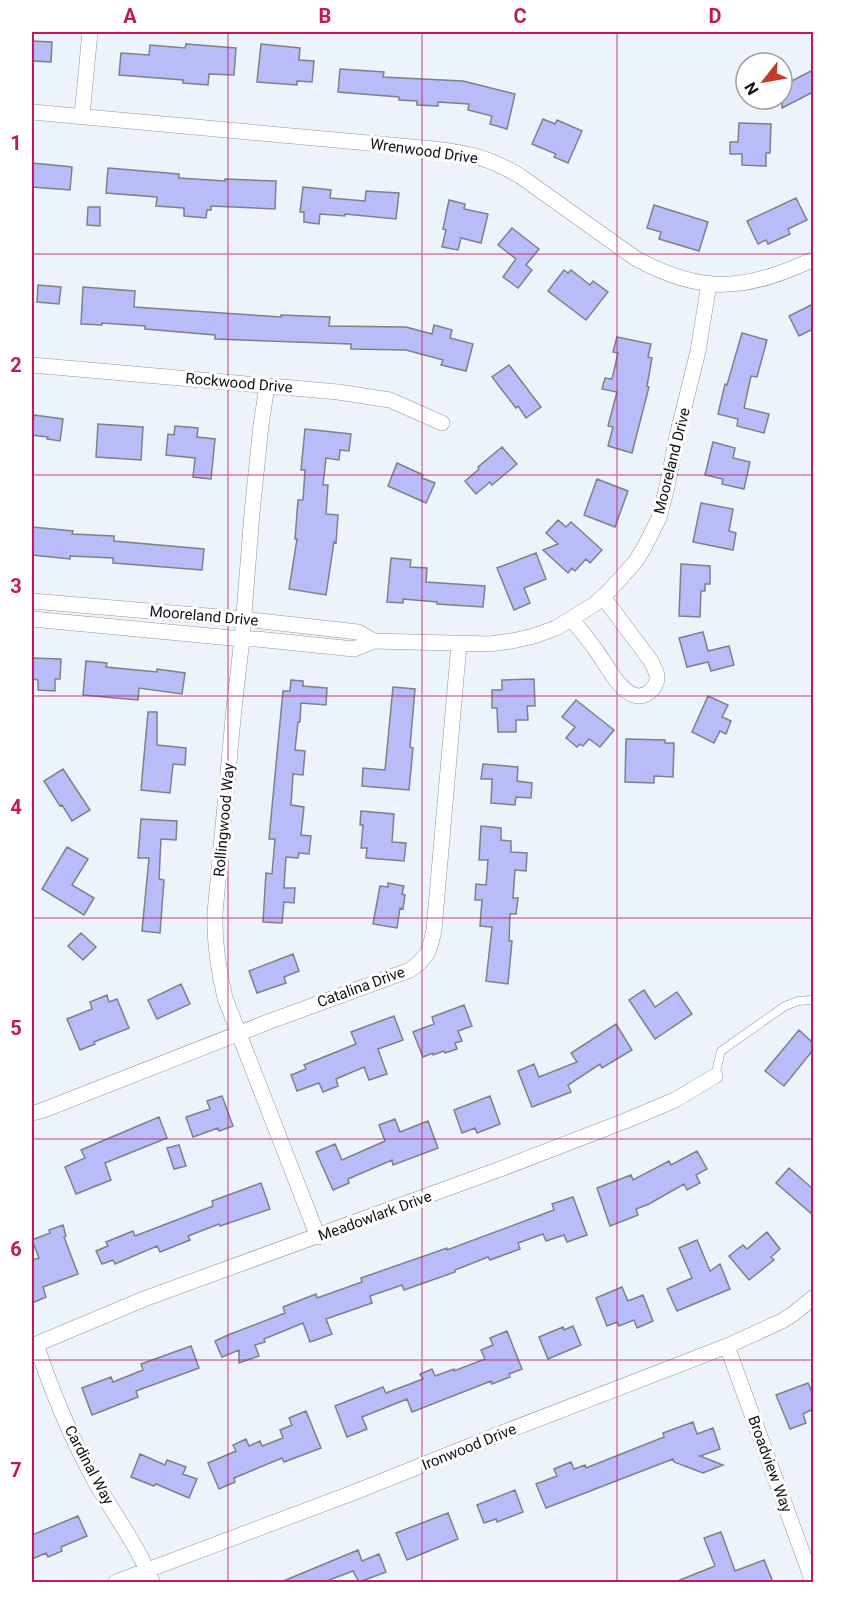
<svg xmlns="http://www.w3.org/2000/svg" width="845" height="1614" font-family="Roboto,sans-serif">
<style>
.building{fill:#b8bcf8;stroke:#7f8088;stroke-width:1.5}
.lines{fill:none;stroke-linecap:round;stroke-linejoin:round}
.service-casing{stroke:#90969d;stroke-width:9}
.minor-casing{stroke:#90969d;stroke-width:16}
.service{stroke:#fff;stroke-width:8}
.minor{stroke:#fff;stroke-width:15}
.grid{fill:none;stroke:#c2185b;stroke-width:1.5;stroke-opacity:0.55}
.labels{text-anchor:middle;dominant-baseline:central;stroke-width:6;stroke-linejoin:round;paint-order:stroke}
.street-label{font-size:15px;fill:#101215;stroke:#fff}
.neatline{fill:none;stroke:#c2185b;stroke-width:2}
.grid-label{font-size:20px;text-anchor:middle;font-weight:bold;fill:#c2185b}
</style>
<rect width="100%" height="100%" fill="#edf3fb"/>
<path class="building" d="M32 41 52 42 51 62 32 61Z
M186 44 236 48 234 75 209 74 208 85 183 83V80L119 75 121 53 149 55 150 45 185 48Z
M261 44 300 48 299 60 314 61 312 82 297 81V85L257 82Z
M340 69 384 72 383 77 463 81 515 94 507 129 490 124 492 116 468 110 469 104 438 102V106L417 105V101L399 100V97L338 92Z
M813 70V92L782 108V86Z
M543 119 555 124 557 120 582 131 568 163 554 157 556 154 532 144Z
M739 123 771 124 770 153H766V166L742 165V154H730V142H738Z
M32 163 72 167 70 190 32 187Z
M108 168 179 174V178L225 181V179L276 181 275 209 211 206V210H207L206 218 184 216V208L156 206 157 197 106 193Z
M303 187 331 190 330 198 365 201 366 191 399 193 396 219 345 214V216L320 214 319 224 304 222V212H300Z
M796 198 807 220 788 229 790 234 768 244 766 240 758 244 747 221Z
M449 200 465 204 464 209 488 214 481 243 461 238 458 250 442 247 446 230 443 229Z
M654 205 708 222 699 251 659 239 661 232 647 228Z
M88 207H100V226L87 225Z
M512 228 539 249 526 265 532 270 518 288 503 277 516 259 498 245Z
M564 270 568 273 571 270 590 285 593 281 608 292 586 320 548 291Z
M38 285 61 287 59 304 37 302Z
M83 287 135 291 134 307 281 317V315L330 317 329 326 406 327 432 334 434 325 452 330 450 338 473 344 466 371 441 365 443 360 406 350 351 349V344L215 339V335L145 329V326L102 323V325L81 324Z
M813 304V329L799 336 789 316Z
M742 333 767 340 757 377 751 376 744 408 769 414 764 433 737 426 738 419 718 414 725 384 727 385Z
M617 337 651 344 648 357 652 358 647 386 649 387 632 453 608 446 613 427 608 426 617 392 602 389 605 378 612 379 618 353 613 352Z
M509 365 541 407 526 418 518 406 516 408 492 377Z
M34 415 63 419 60 441 47 439 48 437 32 435Z
M98 424 143 427 141 460 96 457Z
M175 426 198 428 197 437 215 439 211 479 193 477 195 458 166 455 168 434 174 435Z
M305 429 351 434 349 451 340 450 339 460 326 458 323 485H328L326 514 338 515 336 543 334 542 326 595 289 589 297 539H295L298 500H303L305 470H301Z
M713 442 735 448 733 458 750 462 744 489 722 484 723 479 705 475Z
M502 447 517 464 492 485 490 482 476 494 465 481 479 469 478 467Z
M397 463 423 475 422 478 435 483 426 503 388 486Z
M597 479 628 491 615 527 584 515Z
M701 503 733 509 729 531 736 533 733 550 693 542Z
M558 520 566 527 571 522 602 550 590 563 586 559 575 571 572 568 568 573 543 550 558 544 546 533Z
M32 527 73 531 72 534 114 536V541L204 549 202 570 113 563V558L70 556V559L32 555Z
M536 553 546 579 524 588 530 603 514 610 497 568Z
M391 558 411 560 410 567 427 568 426 582 485 586 483 607 437 604V602L403 599V603L387 602Z
M681 564 710 566V584H705V591H701L700 617 679 616Z
M703 632 708 651 729 646 734 665 711 671 708 662 687 667 679 638Z
M32 658 61 659 60 679H55V691L38 690V680L32 679Z
M86 661 107 663 106 667 157 672V669L185 673 182 694 139 688 138 700 83 695Z
M534 679 535 706H527L528 720H516V732H498L497 708H492V690H502V680Z
M291 680 303 681V686L327 688 326 705 301 703 300 722H298L295 750 305 751 303 775 293 774 291 805 304 807 301 835 311 836 309 854 299 853 298 858 286 857 284 888H295L294 903 284 902 282 923 263 922 266 873 272 874 275 839H269L283 691H290Z
M393 687 415 689 410 747 413 748 409 790 362 786 363 768 385 770Z
M708 696 728 705 722 717 731 721 726 734 720 731 714 743 692 732Z
M576 700 614 730 600 747 589 739 583 746 580 744 577 747 566 738 575 727 562 717Z
M148 712H157V745L186 748 185 765 173 764 170 793 141 790Z
M626 739 665 740V743H674L673 777 654 776V783L625 782Z
M483 764 518 767 517 781 532 783 531 798 516 797 515 805 491 803 492 779H481Z
M63 769 90 810 72 821 62 805 60 806 44 781Z
M361 811 394 814 392 842 406 843 404 861 366 858 367 848H361L363 825H360Z
M141 819 177 821 176 840 161 839 159 879 164 880 160 933 142 931 149 858H138Z
M481 826 501 828V840L511 841V852L527 853 526 871 515 870 513 898H518L516 914H510L509 941H512L508 984 486 981 492 927 480 926 482 900H475L476 884 486 885 488 860H479Z
M67 847 88 859 72 885 94 898 84 915 42 889Z
M388 883 404 886 402 894 405 895 403 909 400 908 397 928 373 924 380 886 388 887Z
M81 933 96 947 83 960 68 946Z
M293 954 299 971 284 977 286 983 257 993 249 971Z
M181 984 190 1004 157 1019 148 1000Z
M644 990 655 1007 677 992 692 1014 655 1039 629 1000Z
M107 995 109 1002 117 999 129 1028 94 1042 95 1044 80 1050 67 1019 92 1009 90 1002Z
M464 1005 472 1026 458 1031 462 1041 455 1043 457 1049 445 1053 444 1051 433 1055V1053L423 1057 413 1032 434 1024 432 1017Z
M394 1016 403 1040 378 1049 387 1074 369 1080 364 1067 336 1079 338 1086 323 1092 319 1083 297 1091 291 1075 306 1069 304 1065 356 1044 351 1032Z
M616 1024 632 1050 602 1068 600 1064 568 1085 571 1092 532 1107 518 1071 534 1064 539 1077 577 1062 571 1053Z
M799 1030 813 1043V1050L784 1086 765 1071Z
M222 1096 233 1126 219 1131 218 1128 193 1137 186 1117 210 1109 207 1101Z
M490 1096 500 1124 477 1133 475 1128 462 1133 454 1110Z
M159 1117 167 1138 105 1163 111 1180 76 1194 65 1167 85 1158 81 1150Z
M395 1119 400 1132 428 1121 438 1148 393 1165 392 1160 348 1179 349 1183 333 1190 316 1152 335 1144 342 1160 385 1141 379 1125Z
M179 1145 186 1166 174 1169 167 1148Z
M697 1151 707 1169 696 1175 700 1183 687 1190 684 1184 649 1204 636 1209 638 1215 610 1226 597 1188 631 1175 633 1180 669 1161 671 1165Z
M789 1168 813 1189V1215L776 1183Z
M261 1183 270 1209 220 1226 219 1224 188 1236 190 1240 160 1252 157 1246 115 1264 113 1260 102 1264 96 1251 108 1246 106 1242 133 1231 135 1236 213 1206 212 1201Z
M573 1197 587 1235 567 1242 564 1235 546 1241 543 1234 518 1243 520 1249 490 1260 488 1257 455 1270V1272L404 1290 402 1285 370 1296 372 1303 326 1319 332 1334 310 1342 303 1323 264 1339 265 1342 255 1345 259 1356 239 1363V1350L222 1357 215 1341 228 1335 285 1313 283 1307 316 1294 317 1298 362 1282 361 1278 447 1248V1250L554 1210 552 1204Z
M63 1225 66 1236 64 1237 78 1274 43 1287 46 1297 32 1303V1260L39 1258 32 1240 50 1233 49 1230Z
M767 1232 780 1249 771 1257 774 1260 749 1280 729 1256 743 1245 747 1249Z
M697 1240 710 1271 720 1264 730 1289 677 1311 667 1289 692 1278 679 1248Z
M622 1287 628 1301 643 1295 653 1321 637 1328 634 1320 619 1326 617 1322 607 1326 596 1298Z
M573 1326 581 1345 548 1359 539 1337 563 1327 564 1330Z
M507 1331 522 1369 509 1374 510 1377 492 1384 491 1381 412 1412 407 1399 362 1417 367 1429 347 1437 335 1406 383 1387 386 1393 423 1379 420 1374 432 1369 435 1376 454 1369V1371L485 1359 481 1350 493 1345 490 1338Z
M191 1346 199 1368 136 1391 138 1397 92 1415 82 1388 111 1377 113 1382 143 1370 141 1364Z
M808 1383 813 1395V1409L803 1414 806 1423 790 1429 776 1395Z
M306 1411 321 1448 284 1462 282 1458 234 1478 235 1482 219 1489 208 1463 236 1451 233 1445 246 1439 249 1446 260 1441 262 1446 283 1438 280 1430 292 1425 289 1418Z
M693 1422 697 1434 713 1428 720 1449 700 1456 723 1465 703 1473 674 1462 673 1459 546 1508 536 1484 557 1476 554 1469 571 1462 574 1469 585 1465 586 1468 664 1437 663 1433Z
M140 1454 165 1465 167 1460 186 1467 183 1474 197 1479 189 1498 156 1484 154 1486 131 1477Z
M515 1490 523 1512 497 1522 496 1519 484 1523 477 1505Z
M448 1513 458 1539 407 1560 396 1533Z
M78 1516 87 1536 61 1547 62 1551 48 1557 46 1553 32 1559V1535Z
M721 1532 735 1571 764 1560 773 1582H675L715 1566 704 1538Z
M358 1550 362 1561 379 1554 386 1572 359 1582 353 1571 324 1582H281Z"/>
<g class="lines">
<g class="service-casing">
<path id="service" d="M715 1076 721 1051 785 1006 798 1001 811 1000"/>
</g>
<g class="minor-casing">
<path id="minor" d="M32 112 434 149C469 153 490 158 520 176L635 258C702 295 746 291 814 259
M82 116 90 32
M32 365 338 392 390 400 442 423
M267 386 261 425 252 513 242 639 234 708 215 913C214 943 218 968 225 998L318 1237
M32 601 243 619 358 632 374 641
M32 619 242 639H257L354 649 374 641 489 644 512 641 534 636 556 628 595 604 610 590 636 561 645 546 659 518 667 487 677 436 698 351 709 284
M572 620C580 629 588 639 595 649 605 662 618 690 634 695 644 699 656 689 657 679 658 672 653 667 651 661L603 597
M32 1113 41 1111 268 1022 410 970 419 963 427 954 431 943 434 930 459 644
M36 1344C52 1392 71 1438 96 1483 115 1516 138 1546 152 1582
M32 1346 144 1299 503 1168 625 1121 675 1100 715 1076
M727 1346 813 1582
M116 1582 355 1492 502 1433 727 1346 782 1321 793 1314 814 1297"/>
</g>
<use href="#service" class="service"/>
<use href="#minor" class="minor"/>
</g>
<path class="grid" d="M228 32V1582M422 32V1582M617 32V1582M32 254H814M32 475H814M32 696H814M32 918H814M32 1139H814M32 1360H814"/>
<g class="labels">
<g class="street-label">
<text transform="translate(424 151) rotate(8)">Wrenwood Drive</text>
<text transform="translate(239 383) rotate(5)">Rockwood Drive</text>
<text transform="translate(672 461) rotate(-76)">Mooreland Drive</text>
<text transform="translate(204 616) rotate(5)">Mooreland Drive</text>
<text transform="translate(224 820) rotate(-85)">Rollingwood Way</text>
<text transform="translate(361 987) rotate(-20)">Catalina Drive</text>
<text transform="translate(375 1216) rotate(-20)">Meadowlark Drive</text>
<text transform="translate(469 1447) rotate(-22)">Ironwood Drive</text>
<text transform="translate(770 1464) rotate(70)">Broadview Way</text>
<text transform="translate(89 1465) rotate(62)">Cardinal Way</text>
</g>
</g>
<rect width="845" height="1614" fill="none" stroke="#ffffff" stroke-width="66"/>
<g transform="translate(764 81) rotate(239)"><circle r="28" fill="#ffffff" stroke="#9fa0a1" stroke-width="1.5"/>
<path d="M0-4.5L10 22L0 15L-10 22Z" fill="#c6392c"/>
<text y="-9" font-size="16" font-weight="bold" text-anchor="middle" fill="#101215">N</text>
</g>
<rect x="33" y="33" width="779" height="1548" class="neatline"/>
<g class="grid-label">
<text x="130" y="23">A</text>
<text x="325" y="23">B</text>
<text x="520" y="23">C</text>
<text x="715" y="23">D</text>
<text x="16" y="150">1</text>
<text x="16" y="372">2</text>
<text x="16" y="593">3</text>
<text x="16" y="814">4</text>
<text x="16" y="1035">5</text>
<text x="16" y="1256">6</text>
<text x="16" y="1477">7</text>
</g>
</svg>
